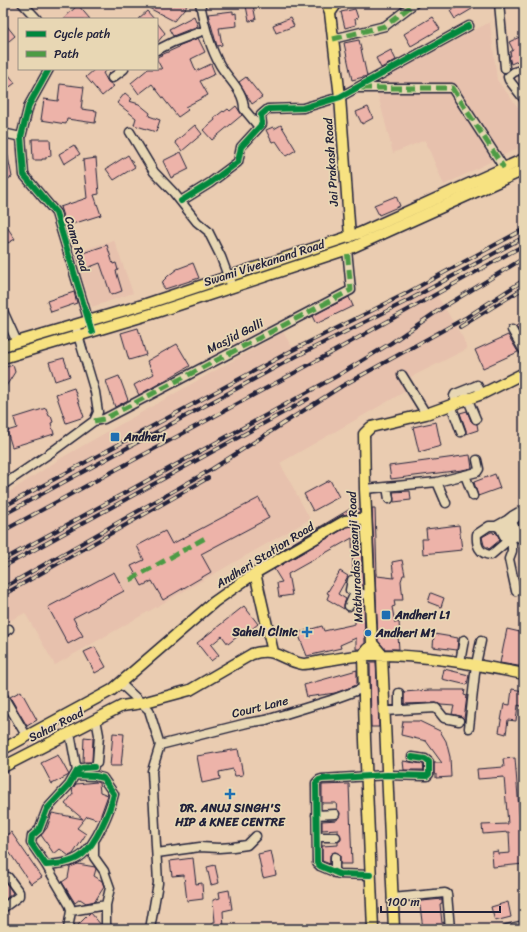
<svg xmlns="http://www.w3.org/2000/svg" width="527" height="932" font-family="Sriracha,sans-serif">
<style>
.built{fill:#e7c1ad}
.building{fill:#edb3a9;stroke:#22223b}
.lines{fill:none;stroke-linecap:round;stroke-linejoin:round}
.minor-casing{stroke:#22223b;stroke-width:11}
.major-casing{stroke:#22223b;stroke-width:13}
.minor{stroke:#e8d7b4;stroke-width:8}
.major{stroke:#f7e281;stroke-width:10}
.rail-casing{stroke:#22223b;stroke-width:4}
.rail{stroke:#e8d7b4;stroke-width:2.5;stroke-dasharray:8;stroke-linecap:butt}
.quiet{stroke:#4d9b45;stroke-width:5;stroke-dasharray:10 5;stroke-linecap:butt}
.cycleway-casing{stroke:#e8d7b4;stroke-width:8}
.cycleway{stroke:#00873e;stroke-width:6}
.poi-dot{fill:#1f6fb2;stroke:#e8d7b4;stroke-width:1.5}
.labels{text-anchor:middle;dominant-baseline:central;stroke-width:3.5;stroke-linejoin:round;paint-order:stroke}
.street-label{font-size:12px;fill:#22223b;stroke:#e8d7b4}
.poi-label{font-size:12px;font-weight:bold;fill:#22223b;stroke:#e8d7b4;text-anchor:start}
</style>
<rect width="100%" height="100%" fill="#eaccb1"/>
<filter id="ink" filterUnits="userSpaceOnUse"><feTurbulence type="fractalNoise" baseFrequency=".025" numOctaves="2"/><feDisplacementMap in="SourceGraphic" scale="8" xChannelSelector="R" yChannelSelector="G"/><feConvolveMatrix kernelMatrix="1 2 1 2 8 2 1 2 1" color-interpolation-filters="sRGB"/></filter>
<g filter="url(#ink)">
<path class="built" d="M490 22 497 80 524 115V145L444 185 425 140 393 153 375 83Z
M114 240 133 293 92 307 74 253Z
M429 282 463 338 467 349 409 378 413 387 280 463 310 519 55 665 25 613 3 624V496L63 457 283 332 292 347 320 335Z"/>
<path class="building" d="M151 3H169L175 5 176 3H189L174 21 149 8Z
M465 3H482L455 19 450 11Z
M78 5 90 19H63Z
M253 5 256 20 249 21 246 6Z
M355 9 358 18 355 19 356 25 345 28 341 12Z
M147 11 154 19H138Z
M233 11V14L236 13 237 26 219 28 222 45 217 46 208 14Z
M194 16 198 26 173 36 169 29Z
M432 17 440 29 411 46 404 34Z
M290 18 294 26 276 33 273 25Z
M3 21 15 36 3 46Z
M157 23 165 33 157 43Z
M524 35V58L511 64 509 56H511L510 52 513 50 509 42Z
M198 38 205 52 191 59 196 71 211 64 215 74 200 81 208 95 185 107 188 110 178 117 152 84 139 94 131 83 148 69H162L157 60V57L179 47 178 46Z
M359 40 367 76 352 80 344 43Z
M391 50 396 60 381 68 376 58Z
M3 67 15 83 3 92Z
M95 69H108L103 73 108 82 114 86 102 96 86 77Z
M246 77 262 97 252 104 239 82Z
M60 84 84 87 81 109 97 111 95 123 67 119 66 124 41 120 44 99 58 101Z
M125 93 132 99 129 101 139 104 150 113 149 116 160 120 156 132 134 125 136 118 117 103Z
M236 106 242 115 212 140 203 130 215 120 214 118 223 111 224 112 228 109 230 111Z
M368 107 373 118 362 124 356 112Z
M195 125 202 134 182 151 175 142Z
M281 125 296 150 286 156 276 141 272 142 266 130 273 127 274 129Z
M32 139H50L51 156 46 157V159H42V160H33Z
M74 145 80 154 64 164 59 154Z
M6 147 12 177 3 181V148Z
M181 152 189 169 171 178 163 161Z
M128 155 135 167 114 180 106 169Z
M96 158 99 194 94 195 101 215 66 226 60 207 87 198 83 160Z
M396 196 400 206 379 215 374 205Z
M3 221 15 239 8 243 7 241 3 243Z
M107 245 113 264 116 263 118 270 116 271 122 291 111 295 100 263 82 270 77 255Z
M193 263 199 278 165 289 162 285 163 281 168 276 177 269Z
M74 292 77 303 51 312 47 301Z
M349 297 353 306 316 324 312 316Z
M524 321V340L516 326Z
M138 328 146 355 129 360 121 333Z
M508 335 518 352 483 368 475 350Z
M177 344 190 366 139 395 134 385 154 374 147 361Z
M64 358 70 376 55 381 49 362Z
M13 365 15 372 3 391V368Z
M119 376 128 400 115 407 106 381Z
M74 388 84 417 66 423 56 394Z
M46 408 49 416H51L53 422 51 423 54 434 12 447 7 431 17 428 14 418Z
M467 411 471 421 477 424 478 430 466 434V430L460 413Z
M436 422 441 446 419 452 413 427Z
M470 455 472 468 462 470 391 479 389 466Z
M495 474 500 488 478 496 474 482Z
M330 480 339 497 313 511 304 494Z
M410 491 411 500 394 502 393 492Z
M259 498 269 518 201 554 211 572 163 600 152 581 142 586 131 566 144 560 137 546 165 531 172 544Z
M372 508H375L377 576 394 578 392 562 402 560 405 575H403L401 581 403 600H394L395 606 392 607 395 623 399 622 400 636H398L399 649H385L378 641Z
M350 509H359L360 512 342 515 268 558Z
M524 515V534L519 523Z
M360 525 363 588 356 586 357 579 353 575 352 538 288 574 292 595 279 597 277 583 282 582 274 569 347 527Z
M459 525 462 550 423 554 422 539H427L426 529Z
M491 532H493L494 534 496 532 500 540 489 549 484 545 482 537Z
M340 571 348 576 338 594 346 599 344 604V609L327 599 329 594 327 593Z
M114 572 124 591 73 618 83 636 68 644 48 607Z
M431 593 444 598 441 607 428 602Z
M359 598 364 600 365 643 359 649H356V638L340 645 341 648 307 656 298 633 322 626 324 631 355 624V607Z
M244 606 258 624 248 632 247 629 228 644 222 636 211 645 219 655 211 661 197 643Z
M507 629 524 633V667L500 663Z
M434 634 458 638 457 650 433 647Z
M95 647 106 667 95 673 84 652Z
M370 662H376L379 727H371Z
M444 669 469 675 467 685 442 679Z
M357 670V685L335 693 307 697 304 685Z
M512 689 524 691V707L518 705 516 721 508 720 506 734 499 732 504 704 510 705Z
M430 690H465L464 695 467 696 464 719 460 716 452 714 454 706 441 705 436 703 404 704V692Z
M21 691 37 720 27 726 10 697Z
M403 721H419L440 731 446 741 450 757 451 777 436 778V774H434V763H442L426 741 401 735Z
M113 733 124 734 121 766H110Z
M84 737 93 738 92 762H83Z
M238 749 243 775 235 776 233 769 219 772 220 779 202 783 197 756Z
M58 755 69 775 52 784 41 763Z
M515 758 522 849H524V864L493 867 492 852 498 851V854L510 853 509 832 483 834 482 825 508 824 504 777 478 779 477 769 504 767 503 759Z
M403 761 423 764 424 770H404Z
M97 782 99 783 100 792 108 795 99 820 87 816 77 828 86 834 73 854 69 856 60 849 54 854 41 835 47 828 52 813 83 819 65 804 73 794 72 789 76 784Z
M349 784 352 864H340V855L335 852 330 855V864L322 861V846L338 845V842L341 840V837L338 832V829L322 830V821L337 820 340 813 337 809 336 803H322V785Z
M11 832 42 877 31 884 3 843V837Z
M271 851 276 875 263 878 258 854Z
M193 858 196 884 202 883 203 899 187 901 184 875 172 876 170 861Z
M78 864 95 867 96 869 94 876 102 881 104 887 95 901 86 903 80 899 75 903 62 882 68 878 70 867Z
M215 865 219 883 211 885 207 867Z
M3 883H6L13 893 3 901Z
M229 890 232 909 223 911 224 929H213V922H215L213 900 220 898 219 892Z
M442 899V903L440 904 442 923 444 922V929H423L420 906 412 907V902Z
M508 902 511 917 495 921 491 907Z
M90 913H91L101 925 102 929H74Z"/>
<g class="lines">
<g class="minor-casing">
<path id="minor" d="M22 3 37 19
M200 3C204 25 209 46 220 65 229 80 244 91 244 109L259 127
M499 3 505 68
M333 39 385 26 415 3
M157 50 173 42 205 30
M49 69 29 105 21 137 24 175 56 213 92 332
M524 69 514 72 508 77 509 80 524 99
M112 78 124 69
M357 88H452L504 168
M130 132 154 172 174 193 197 222 208 231 221 257 232 287
M3 133 21 137
M181 201 210 183 238 162 241 147 262 124 261 115 268 109 303 108 340 97 469 26
M3 311 17 342
M512 330 524 351
M402 375 426 414
M466 395 476 419
M457 403 454 396 455 394 475 386 477 385 482 394
M451 405 461 432
M94 421 104 419 351 290 347 249
M465 475 473 496
M437 482 446 503
M3 485 53 451 94 421 98 412 95 392 75 325
M387 487 389 499
M365 489 437 482 477 472 479 469 477 460
M496 526 500 528 506 540 505 543 491 555C479 554 476 545 477 534L489 526H496L507 520
M518 535 512 522 518 516
M515 537 518 535 524 543
M352 580 350 590 370 596
M516 591 509 559 512 551V544L506 525 507 520 512 516 524 509
M349 606 355 593
M3 633 9 629
M460 662 464 640
M121 684 149 710 160 745 152 771 158 883 150 929
M399 693V710
M3 696 27 737
M385 711 436 708 444 718 459 721
M96 719 99 735 97 763
M469 728 476 664 481 641
M70 733 77 771
M160 745 247 723 266 720 331 700 364 688
M75 775 95 776 103 778 114 794C110 811 96 844 82 855 72 863 59 864 46 865L31 843 32 836 39 830 47 809 69 785 77 771 82 768 94 767
M316 815 335 814
M317 837H336
M94 841V857L104 871 110 888 106 905V924L108 929
M157 853 200 847 219 848 233 847 247 845 256 836
M335 857V873
M46 865 70 906 71 911 68 929
M370 875 339 874 320 866 317 863 316 783 319 780 322 779 387 775 427 776 429 774V762L425 759 412 757
M3 878 8 877 19 892V896L3 908
M392 898 445 893 447 894 450 929
M71 911 106 905
M507 929 524 925"/>
</g>
<g class="major-casing">
<path id="major" d="M326 3 330 13 340 97 350 237
M330 13 337 3
M3 346 146 304 360 233 524 159
M3 358 151 314 351 248 524 170
M255 573 273 652
M367 649 363 655 365 740 373 929
M3 749 112 690 214 602 255 573 345 521 366 518
M3 767 122 706 142 703 190 690 252 654C275 646 282 661 303 664 309 664 316 662 322 661 337 659 354 655 370 655 421 654 474 664 524 674
M394 929 382 655 372 643 365 489 364 434 371 427 426 414 465 400 482 394 524 373"/>
</g>
<use href="#minor" class="minor"/>
<use href="#major" class="major"/>
<g class="rail-casing">
<path id="rail" d="M460 327 524 288
M3 507 291 351 405 294 524 229
M3 515 295 357 409 300 524 237
M3 531 329 354 524 245
M3 560 337 376 391 343 442 308 524 258
M3 567 308 399
M3 588 212 469 342 386 467 317 524 280
M3 595 208 478"/>
</g>
<use href="#rail" class="rail"/>
<path class="quiet" d="M333 39 385 26 415 3
M361 88H452L504 168
M94 421 104 419 351 290 347 249
M130 580 207 537"/>
<g class="cycleway-casing">
<path id="cycleway" d="M49 69 29 105 21 137 24 175 56 213 92 332
M181 201 210 183 238 162 241 147 262 124 261 115 268 109 303 108 340 97 469 26
M75 775 95 776 103 778 114 794C110 811 96 844 82 855 72 863 59 864 46 865L31 843 32 836 39 830 47 809 69 785 77 771 82 768 94 767
M370 875 339 874 320 866 317 863 316 783 319 780 322 779 387 775 427 776 429 774V762L425 759 412 757"/>
</g>
<use href="#cycleway" class="cycleway"/>
</g>
</g>
<g class="poi-dot">
<rect x="110" y="432" width="10" height="10" rx="2"/>
<rect x="381" y="610" width="10" height="10" rx="2"/>
<path d="M305 626h4v4h4v4h-4v4h-4v-4h-4v-4h4z"/>
<circle cx="368" cy="633" r="4"/>
<path d="M228 788h4v4h4v4h-4v4h-4v-4h-4v-4h4z"/>
</g>
<g class="labels">
<g class="street-label">
<text transform="translate(331 162) rotate(-94)">Jai Prakash Road</text>
<text transform="translate(77 244) rotate(73)">Cama Road</text>
<text transform="translate(264 263) rotate(-18)">Swami Vivekanand Road</text>
<text transform="translate(235 336) rotate(-27)">Masjid Galli</text>
<text transform="translate(265 555) rotate(-32)">Andheri Station Road</text>
<text transform="translate(355 557) rotate(-93)">Mathuradas Vasanji Road</text>
<text transform="translate(260 707) rotate(-14)">Court Lane</text>
<text transform="translate(56 725) rotate(-27)">Sahar Road</text>
</g>
<g class="poi-label">
<text x="124" y="437">Andheri</text>
<text x="395" y="615">Andheri L1</text>
<text x="298" y="632" text-anchor="end">Saheli Clinic</text>
<text x="376" y="633">Andheri M1</text>
<text x="230" y="808" text-anchor="middle">DR. ANUJ SINGH'S<tspan x="230" dy="14">HIP &amp; KNEE CENTRE</tspan></text>
</g>
</g>
<rect width="527" height="932" fill="none" stroke="#e8d7b4" stroke-width="16"/>
<rect x="8" y="8" width="511" height="916" fill="none" stroke="#22223b" stroke-width="1.5" filter="url(#ink)"/>
<rect x="18" y="18" width="140" height="52" fill="#e8d7b4" stroke="#998f84"/>
<rect x="26" y="31" width="20" height="6" fill="#00873e" stroke="#998f84"/>
<text x="54" y="38" font-size="12" fill="#22223b">Cycle path</text>
<rect x="26" y="51" width="20" height="6" fill="#4d9b45" stroke="#998f84"/>
<text x="54" y="58" font-size="12" fill="#22223b">Path</text>
<path d="M381 906v6h119v-6" fill="none" stroke="#22223b" stroke-width="2"/>
<text x="387" y="906" font-size="12" fill="#22223b" stroke="#e8d7b4" stroke-width="3" paint-order="stroke">100 m</text>
</svg>
